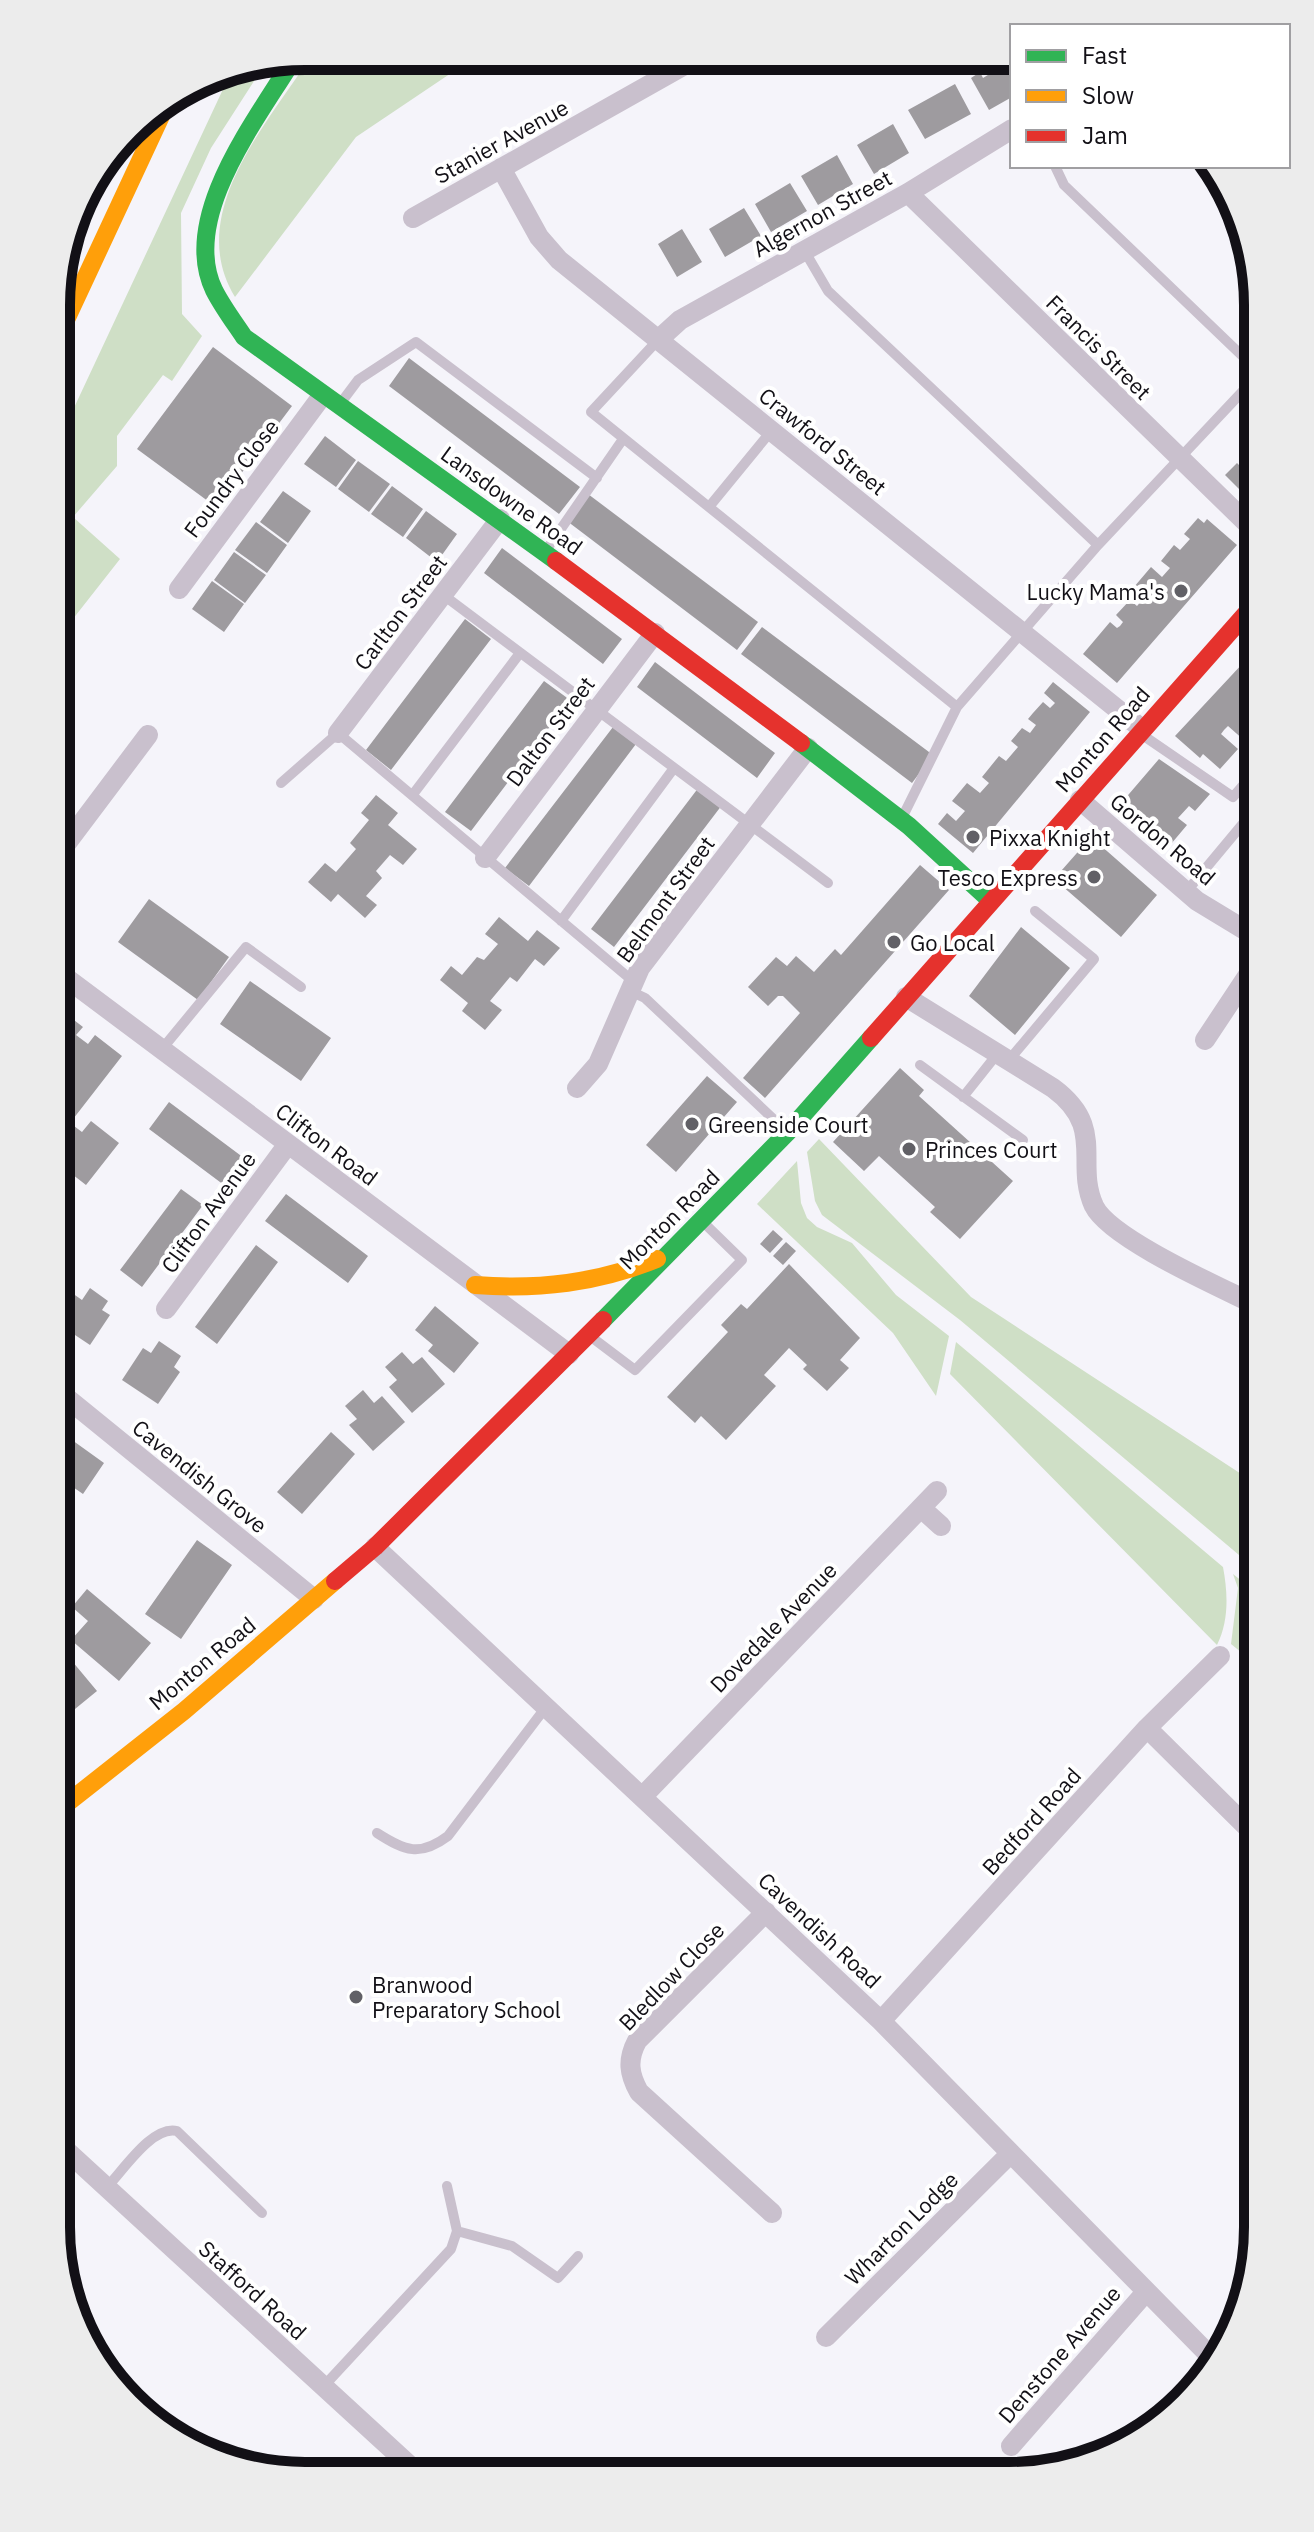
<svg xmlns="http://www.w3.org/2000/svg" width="1314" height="2532" font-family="'IBM Plex Sans',sans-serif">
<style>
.green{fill:#cfdfc6}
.building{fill:#9e9b9f}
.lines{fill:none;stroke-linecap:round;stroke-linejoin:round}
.lane{stroke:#c9c0cd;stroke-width:10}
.street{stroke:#c9c0cd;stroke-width:20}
.fast{stroke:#30b455;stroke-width:18}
.slow{stroke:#ff9f0a;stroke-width:18}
.jam{stroke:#e5322d;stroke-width:18}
.poi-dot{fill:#616066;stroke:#fff;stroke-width:3}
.labels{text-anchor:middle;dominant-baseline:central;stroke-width:8;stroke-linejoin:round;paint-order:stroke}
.street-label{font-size:22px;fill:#121016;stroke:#fff}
.poi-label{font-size:22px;fill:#121016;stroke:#fff;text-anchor:start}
.rim{fill:none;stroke:#121016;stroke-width:10}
</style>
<rect width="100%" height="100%" fill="#f5f4fa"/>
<path class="green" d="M311 56 475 57 356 137 235 297C184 214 268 123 311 56Z
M265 64 211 148 181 213 182 314 202 336 172 381 163 375 117 436V466L73 517 120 559 58 638V442L232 70Z
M819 1139 971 1297 1258 1485V1571L960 1320 822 1215 815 1201 807 1152Z
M797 1161 801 1203 807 1218 817 1227 852 1243 896 1295 949 1336 936 1396 893 1333 757 1204Z
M956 1342 1223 1567C1228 1594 1229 1621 1217 1645L950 1374Z
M1233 1574 1258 1594V1666L1231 1644 1238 1588Z"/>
<path class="building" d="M990 60H1009L1012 97 989 110 971 78 980 72 983 78 996 70Z
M955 84 971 114 925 139 908 110Z
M893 124 909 153 874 174 857 145Z
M837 155 853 184 818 205 801 176Z
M790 183 807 211 771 232 755 204Z
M744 208 761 236 725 257 709 229Z
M682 229 702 262 677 277 658 244Z
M213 347 292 406 216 507 137 449Z
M409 358 580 487 559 514 389 386Z
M325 436 356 460 336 487 304 464Z
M1258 444V506L1244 493 1257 479 1240 463Z
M358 461 390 484 369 512 338 489Z
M1237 463 1254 480 1242 492 1225 475Z
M392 486 423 509 403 537 371 514Z
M283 491 311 511 288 543 260 522Z
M588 494 758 622 737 650 567 521Z
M426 511 457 534 437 562 406 538Z
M1198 518 1204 523 1207 519 1237 545 1117 683 1083 654 1110 622 1117 628 1120 626 1123 622 1116 615 1130 600 1137 606 1145 597 1134 587 1151 567 1162 577 1170 568 1161 561 1174 545 1180 550 1190 539 1184 534Z
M256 522 287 545 267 573 235 550Z
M502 548 622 639 603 664 484 573Z
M234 552 266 575 245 603 214 580Z
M212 581 244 604 224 632 192 609Z
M465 619 491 639 391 770 366 750Z
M762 627 933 755 912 783 741 654Z
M1258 647V681L1244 696 1250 702 1245 707 1258 719V727L1245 741 1228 726 1224 730 1221 734 1238 749 1220 769 1203 754 1200 758 1175 736Z
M655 662 775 753 757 778 637 687Z
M544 681 570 700 471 831 445 812Z
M1053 682 1090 712 973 853 938 824 947 813 956 821 965 811 952 801 967 783 980 793 989 783 982 777 999 756 1006 761 1018 747 1011 741 1022 728 1030 733 1036 725 1028 719 1033 713 1043 702 1050 708 1055 703 1044 693Z
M613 727 636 744 529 886 505 868Z
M1159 759 1210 794 1195 811 1189 806 1178 818 1187 825 1166 850 1117 808Z
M699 787 722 805 614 947 591 929Z
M376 795 398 813 388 825 417 849 403 865 390 855 376 871 382 878 366 896 377 905 365 918 338 894 331 902 308 882 325 863 336 872 356 849 350 843 369 820 361 813Z
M1091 837 1157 895 1121 937 1054 879Z
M920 865 949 890 765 1098 743 1078 800 1013 783 996H778L768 1006 748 987 776 957 787 966 796 956 814 972 835 949 841 955Z
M149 899 229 957 198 1000 118 942Z
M499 917 528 941 537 930 560 948 544 966 535 959 517 982 510 977 490 1001 502 1010 485 1030 462 1011 468 1003 440 980 451 966 462 975 477 957 484 960 498 944 485 934Z
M1021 927 1070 968 1015 1035 969 996Z
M250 981 331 1038 301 1081 220 1024Z
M61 1010 83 1027 76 1035 88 1044 95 1035 122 1056 70 1123 82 1132 91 1121 119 1143 86 1185 59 1164 65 1155 57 1149V1092L72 1073 57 1061V1015Z
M900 1068 924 1090 919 1096 1013 1181 960 1239 930 1212 935 1207 879 1156 864 1171 833 1142Z
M707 1076 737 1102 676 1172 646 1145Z
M169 1102 252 1164 232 1191 149 1129Z
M181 1189 203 1205 142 1287 120 1270Z
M286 1194 368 1256 348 1283 265 1221Z
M773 1230 783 1239 770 1253 760 1244Z
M786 1242 796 1251 783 1265 773 1256Z
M256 1245 278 1262 217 1344 195 1327Z
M789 1264 860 1338 840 1360 849 1368 827 1391 803 1369 807 1365 789 1348 764 1375 776 1386 726 1440 701 1416 695 1423 667 1397 728 1332 721 1325 741 1304 747 1309Z
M90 1288 108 1301 102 1310 110 1315 90 1345 57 1323V1314L72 1293 82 1300Z
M435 1306 479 1343 454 1373 428 1351 433 1345 415 1330Z
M159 1341 181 1356 174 1367 180 1372 158 1404 122 1380 143 1348 151 1353Z
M402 1352 413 1364 422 1357 445 1384 412 1413 389 1387 397 1380 385 1367Z
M363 1390 374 1403 382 1396 405 1422 373 1451 349 1425 357 1419 345 1406Z
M331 1432 355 1454 302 1514 277 1492Z
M72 1440 104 1463 83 1494 57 1476V1461Z
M197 1540 232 1565 181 1639 145 1614Z
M87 1589 151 1643 119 1681 71 1640 88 1621 72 1607Z
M67 1655 97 1691 64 1718 57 1708V1664Z"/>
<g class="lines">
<path class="lane" d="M1055 166 1064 185 1258 371
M804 250 828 291 1098 545
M658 340 591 412 957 707 1098 545 1258 375
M340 404 358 380 416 342 597 478
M709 507 772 430
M547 549 623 439
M442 594 828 883
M1141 734 1233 797 1258 768
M281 783 338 733 634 982
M414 793 520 653
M903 816 957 707
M1186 892 1246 820 1258 827
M561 921 674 768
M630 991 645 998 786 1131
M162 1049 246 947 301 987
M1009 1060 1094 959 1035 911
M920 1065 1023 1140
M963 1097 998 1053
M590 1336 635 1370 742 1260 703 1222
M377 1833C405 1851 420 1857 448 1836L546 1707
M106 2188C123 2171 152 2125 177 2131L262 2213
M457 2231 512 2246 558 2278 578 2256
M323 2387 451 2249 457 2231 447 2186"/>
<path class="street" d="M501 168 539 237 559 260 1142 729
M908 193 1258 534
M413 218 697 58
M658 340 680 320 908 193 1012 129
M179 589 322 396
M338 733 500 519
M1080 800 1197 901 1258 938
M57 856 148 735
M485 858 655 633
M57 971 569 1354
M906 997 1053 1088C1107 1128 1074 1162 1094 1206 1110 1239 1222 1288 1258 1306
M1205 1040 1258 960
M577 1088 598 1064 640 968 808 748
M166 1309 288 1144
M57 1390 314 1599
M921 1508 941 1526
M375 1547 881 2021 1216 2362
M1147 1728 1258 1838
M643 1796 937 1491
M766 1912 637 2041C627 2060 629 2074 639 2092L772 2213
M881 2021 1147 1728 1220 1656
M56 2141 419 2474
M826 2337 1010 2154
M1011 2446 1145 2293"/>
<path class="fast" d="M294 58C258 118 179 217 214 290 222 306 234 322 244 337L556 561
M801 743 909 826 991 901
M603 1320 787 1133 871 1038"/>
<path class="slow" d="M58 337 168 101
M475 1285C539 1290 597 1283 657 1259
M56 1812 184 1711 335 1581"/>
<path class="jam" d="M556 561 801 743
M871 1038 1258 600
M335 1581 375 1547 603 1320"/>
</g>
<g class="poi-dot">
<circle cx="1181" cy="591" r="8"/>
<circle cx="973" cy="837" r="8"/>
<circle cx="1094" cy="877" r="8"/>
<circle cx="894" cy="942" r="8"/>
<circle cx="692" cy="1124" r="8"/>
<circle cx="909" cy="1149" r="8"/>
<circle cx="356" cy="1997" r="8"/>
</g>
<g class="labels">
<g class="street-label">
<text transform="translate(501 141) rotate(-29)">Stanier Avenue</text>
<text transform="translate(822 213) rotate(-29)">Algernon Street</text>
<text transform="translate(1099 347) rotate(45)">Francis Street</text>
<text transform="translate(823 441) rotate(39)">Crawford Street</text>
<text transform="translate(231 478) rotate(-53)">Foundry Close</text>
<text transform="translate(512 500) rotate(36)">Lansdowne Road</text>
<text transform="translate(400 612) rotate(-53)">Carlton Street</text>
<text transform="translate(550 731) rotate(-53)">Dalton Street</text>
<text transform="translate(1102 739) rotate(-49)">Monton Road</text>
<text transform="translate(1163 839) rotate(40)">Gordon Road</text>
<text transform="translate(665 899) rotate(-54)">Belmont Street</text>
<text transform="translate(327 1144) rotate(37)">Clifton Road</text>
<text transform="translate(208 1212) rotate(-54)">Clifton Avenue</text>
<text transform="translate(669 1219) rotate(-45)">Monton Road</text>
<text transform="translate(200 1476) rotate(39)">Cavendish Grove</text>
<text transform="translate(773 1627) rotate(-46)">Dovedale Avenue</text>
<text transform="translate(202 1663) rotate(-40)">Monton Road</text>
<text transform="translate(1031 1821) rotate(-48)">Bedford Road</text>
<text transform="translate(820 1930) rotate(43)">Cavendish Road</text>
<text transform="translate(671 1976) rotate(-46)">Bledlow Close</text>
<text transform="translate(901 2228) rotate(-45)">Wharton Lodge</text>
<text transform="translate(253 2290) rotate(42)">Stafford Road</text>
<text transform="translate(1059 2354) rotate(-49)">Denstone Avenue</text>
</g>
<g class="poi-label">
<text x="1165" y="591" text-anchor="end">Lucky Mama's</text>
<text x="989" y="837">Pixxa Knight</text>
<text x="1078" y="877" text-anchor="end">Tesco Express</text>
<text x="910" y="942">Go Local</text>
<text x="708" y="1124">Greenside Court</text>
<text x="925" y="1149">Princes Court</text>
<text x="372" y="1984">Branwood<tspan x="372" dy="25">Preparatory School</tspan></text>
</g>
</g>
<path d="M0 0H1314V2532H0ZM305 70H1009A235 235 0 0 1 1244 305V2227A235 235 0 0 1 1009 2462H305A235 235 0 0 1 70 2227V305A235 235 0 0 1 305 70Z" fill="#ececec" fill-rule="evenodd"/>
<path class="rim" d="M305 70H1009A235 235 0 0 1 1244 305V2227A235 235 0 0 1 1009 2462H305A235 235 0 0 1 70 2227V305A235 235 0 0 1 305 70Z"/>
<rect x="1010" y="24" width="280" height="144" fill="#ffffff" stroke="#a09fa2" stroke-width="2"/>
<rect x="1026" y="50" width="40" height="12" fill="#30b455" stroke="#a09fa2" stroke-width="2"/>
<text x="1082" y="64" font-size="24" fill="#121016">Fast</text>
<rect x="1026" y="90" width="40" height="12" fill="#ff9f0a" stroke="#a09fa2" stroke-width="2"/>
<text x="1082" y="104" font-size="24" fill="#121016">Slow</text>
<rect x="1026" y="130" width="40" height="12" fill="#e5322d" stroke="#a09fa2" stroke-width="2"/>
<text x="1082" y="144" font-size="24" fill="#121016">Jam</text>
</svg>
